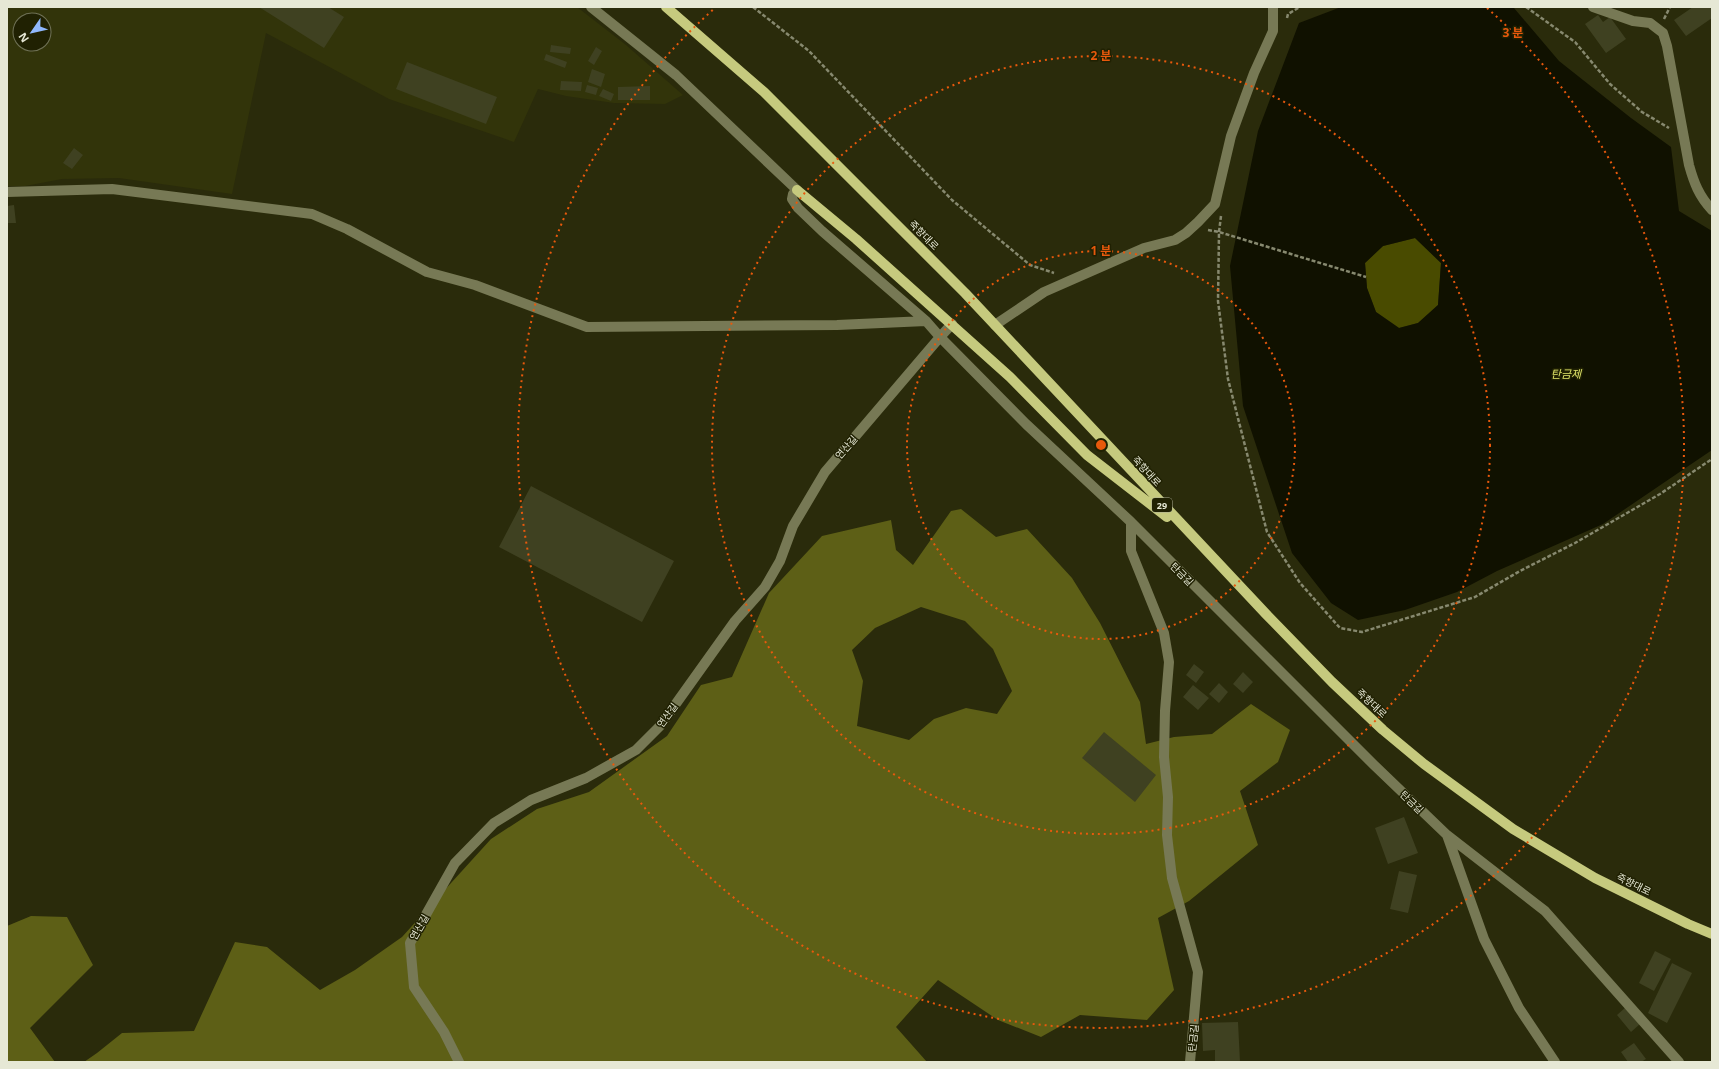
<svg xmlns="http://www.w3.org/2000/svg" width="1719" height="1069" font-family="'Noto Sans','Noto Sans KR',sans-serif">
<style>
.built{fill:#32340a;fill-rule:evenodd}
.green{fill:#494b00}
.forest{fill:#5d5f16;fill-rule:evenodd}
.water{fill:#101100;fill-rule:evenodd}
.building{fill:#3f4121}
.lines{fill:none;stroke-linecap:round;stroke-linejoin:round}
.path{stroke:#87896f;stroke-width:2.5;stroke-dasharray:4 2;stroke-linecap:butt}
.minor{stroke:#777955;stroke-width:10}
.major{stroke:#c6ca7e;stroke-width:10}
.ring{fill:none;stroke:#e8590c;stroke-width:2;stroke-dasharray:2 4}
.labels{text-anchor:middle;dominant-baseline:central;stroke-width:3;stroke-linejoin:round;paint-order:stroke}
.shield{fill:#202102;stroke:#abac96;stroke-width:1}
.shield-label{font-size:9px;font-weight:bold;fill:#e6e8d5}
.street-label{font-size:10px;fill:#e6e8d5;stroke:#202102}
.water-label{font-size:11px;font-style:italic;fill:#e1e66a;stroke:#202102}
.centre{fill:#e8590c;stroke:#202102;stroke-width:2}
.ring-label{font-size:12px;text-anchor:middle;font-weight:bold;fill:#e8590c;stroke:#202102;stroke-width:3;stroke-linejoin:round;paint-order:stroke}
</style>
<rect width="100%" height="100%" fill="#2a2b0b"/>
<path class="built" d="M7 7H577L626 45 683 95 665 104 614 103 566 96 538 89 514 142 389 99 266 33 232 194 119 178 62 179 25 186H7ZM20 20H44V44H20Z"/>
<path class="green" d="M1415 238 1441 263 1438 305 1418 323 1399 328 1376 312 1367 288 1365 263 1383 246Z"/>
<path class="forest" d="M961 509 996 537 1027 529 1072 578 1100 623 1140 702 1146 744 1174 737 1212 734 1251 704 1290 730 1278 762 1240 791 1258 845 1189 901 1158 918 1174 990 1147 1020 1080 1015 1041 1037 998 1020 938 980 896 1027 927 1062H84L97 1053 122 1033 194 1031 235 942 267 947 320 990 355 970 402 937 491 839 537 809 589 792 667 736 701 685 732 677 769 593 822 536 891 520 896 550 913 565 951 511ZM921 607 965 621 993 649 1012 691 997 714 966 708 934 719 909 740 857 726 863 681 852 650 875 628Z
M31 916 67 917 93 965 30 1028 55 1062H7V926Z"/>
<path class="water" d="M1341 7H1511L1514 8 1559 61 1631 118 1671 147 1679 211 1712 231V450L1603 524 1497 571 1457 592 1405 610 1358 620 1331 603 1292 553 1243 406 1230 266 1258 131 1299 23ZM1415 238 1441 263 1438 305 1418 323 1399 328 1376 312 1367 288 1365 263 1383 246Z"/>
<path class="building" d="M259 7H328L344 17 324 48Z
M1693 7H1712V18L1686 36 1674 20Z
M1598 15 1603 22 1610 17 1626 39 1606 53 1585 24Z
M551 45 571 48 570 54 550 52Z
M596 47 602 51 594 65 588 61Z
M546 54 567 62 565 68 544 60Z
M407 62 497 97 486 124 396 89Z
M592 69 605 74 601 87 588 82Z
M561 81 582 82 581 91 560 90Z
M587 85 598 88 596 95 585 92Z
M650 86V100H618V87Z
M603 89 614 94 611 101 599 96Z
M74 148 83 155 72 169 63 163Z
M14 205 16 223H7V206Z
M531 486 674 561 642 622 499 547Z
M1194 664 1204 672 1196 683 1186 675Z
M1243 672 1253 682 1243 693 1233 684Z
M1219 683 1228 692 1219 703 1209 694Z
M1193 685 1209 698 1198 710 1183 697Z
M1104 732 1156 775 1135 802 1082 758Z
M1404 817 1418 853 1388 864 1375 828Z
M1399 871 1417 875 1408 913 1390 909Z
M1655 951 1671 959 1654 991 1639 983Z
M1672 963 1692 973 1667 1023 1648 1013Z
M1626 1007 1640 1024 1631 1032 1617 1015Z
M1238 1022 1240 1062H1215V1050L1203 1051 1202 1023Z
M1634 1043 1646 1059 1641 1062H1628L1621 1052Z"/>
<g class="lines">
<path class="path" d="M753 7 809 51 952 200 1030 265 1054 273
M1526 7 1575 42 1610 84 1642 112 1669 128
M1287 18 1288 14 1300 7
M1664 19 1670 7
M1221 216 1219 232 1218 301 1228 379 1267 532 1300 583 1340 628 1362 632 1475 597 1520 571 1575 543 1660 494 1712 459
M1208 230 1219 232 1366 277"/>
<path class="minor" d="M591 7 676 75 797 190 793 194 792 199 798 208 822 231 926 321 940 337 1026 424 1131 522
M1593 7 1633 21 1650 23 1663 33 1667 46 1689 165C1694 183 1699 196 1712 210
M7 192 112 189 312 214 347 229 427 272 475 285 587 327 837 325 926 321
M995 325 1044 292 1144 248 1175 240 1186 233 1198 222 1215 204 1231 136 1254 73 1273 31V7
M1447 835 1545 911 1679 1062
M459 1062 444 1032 414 987 410 943 455 863 494 823 531 800 586 778 636 750 660 726 735 621 765 587 780 561 793 526 825 472 940 337 952 324
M1190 1062 1198 972 1172 878 1167 835 1168 797 1164 757 1165 711 1169 662 1164 633 1131 551V522L1374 765 1447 835 1484 939 1519 1008 1555 1062"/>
<path class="major" d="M666 7 764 92 965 293 1266 614 1332 682 1383 730 1424 764 1513 829 1595 878 1688 924 1712 934
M797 190 856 239 1010 377 1087 455 1167 517"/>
</g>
<g class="ring">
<circle cx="1101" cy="445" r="194"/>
<circle cx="1101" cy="445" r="389"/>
<path d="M1487 8A583 583 0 1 1 715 8"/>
</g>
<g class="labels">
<rect class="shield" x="1152" y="498" width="20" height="14" rx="3"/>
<g class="shield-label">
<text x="1162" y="505">29</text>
</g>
<g class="street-label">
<text transform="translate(924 235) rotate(45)">죽향대로</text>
<text transform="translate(846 447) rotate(-49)">연산길</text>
<text transform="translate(1147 471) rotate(47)">죽향대로</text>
<text transform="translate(1182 574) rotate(45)">탄금길</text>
<text transform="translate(1372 703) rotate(43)">죽향대로</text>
<text transform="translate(667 715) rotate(-54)">연산길</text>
<text transform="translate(1412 802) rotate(44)">탄금길</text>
<text transform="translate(1634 884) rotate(26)">죽향대로</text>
<text transform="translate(419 927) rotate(-60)">연산길</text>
<text transform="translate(1193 1038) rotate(-84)">탄금길</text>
</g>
<g class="water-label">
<text x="1566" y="373">탄금제</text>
</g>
</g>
<circle cx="1101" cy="445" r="6" class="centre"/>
<g class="ring-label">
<text x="1513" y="37">3 분</text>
<text x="1101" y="60">2 분</text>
<text x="1101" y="255">1 분</text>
</g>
<rect width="1719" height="1069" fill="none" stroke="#e6e8d5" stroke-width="16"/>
<g transform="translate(32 32) rotate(236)"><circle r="19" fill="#202102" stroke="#6f7156"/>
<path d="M0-3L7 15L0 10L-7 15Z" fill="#90b8fd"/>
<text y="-6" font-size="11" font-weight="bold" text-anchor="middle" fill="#e6e8d5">N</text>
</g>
</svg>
